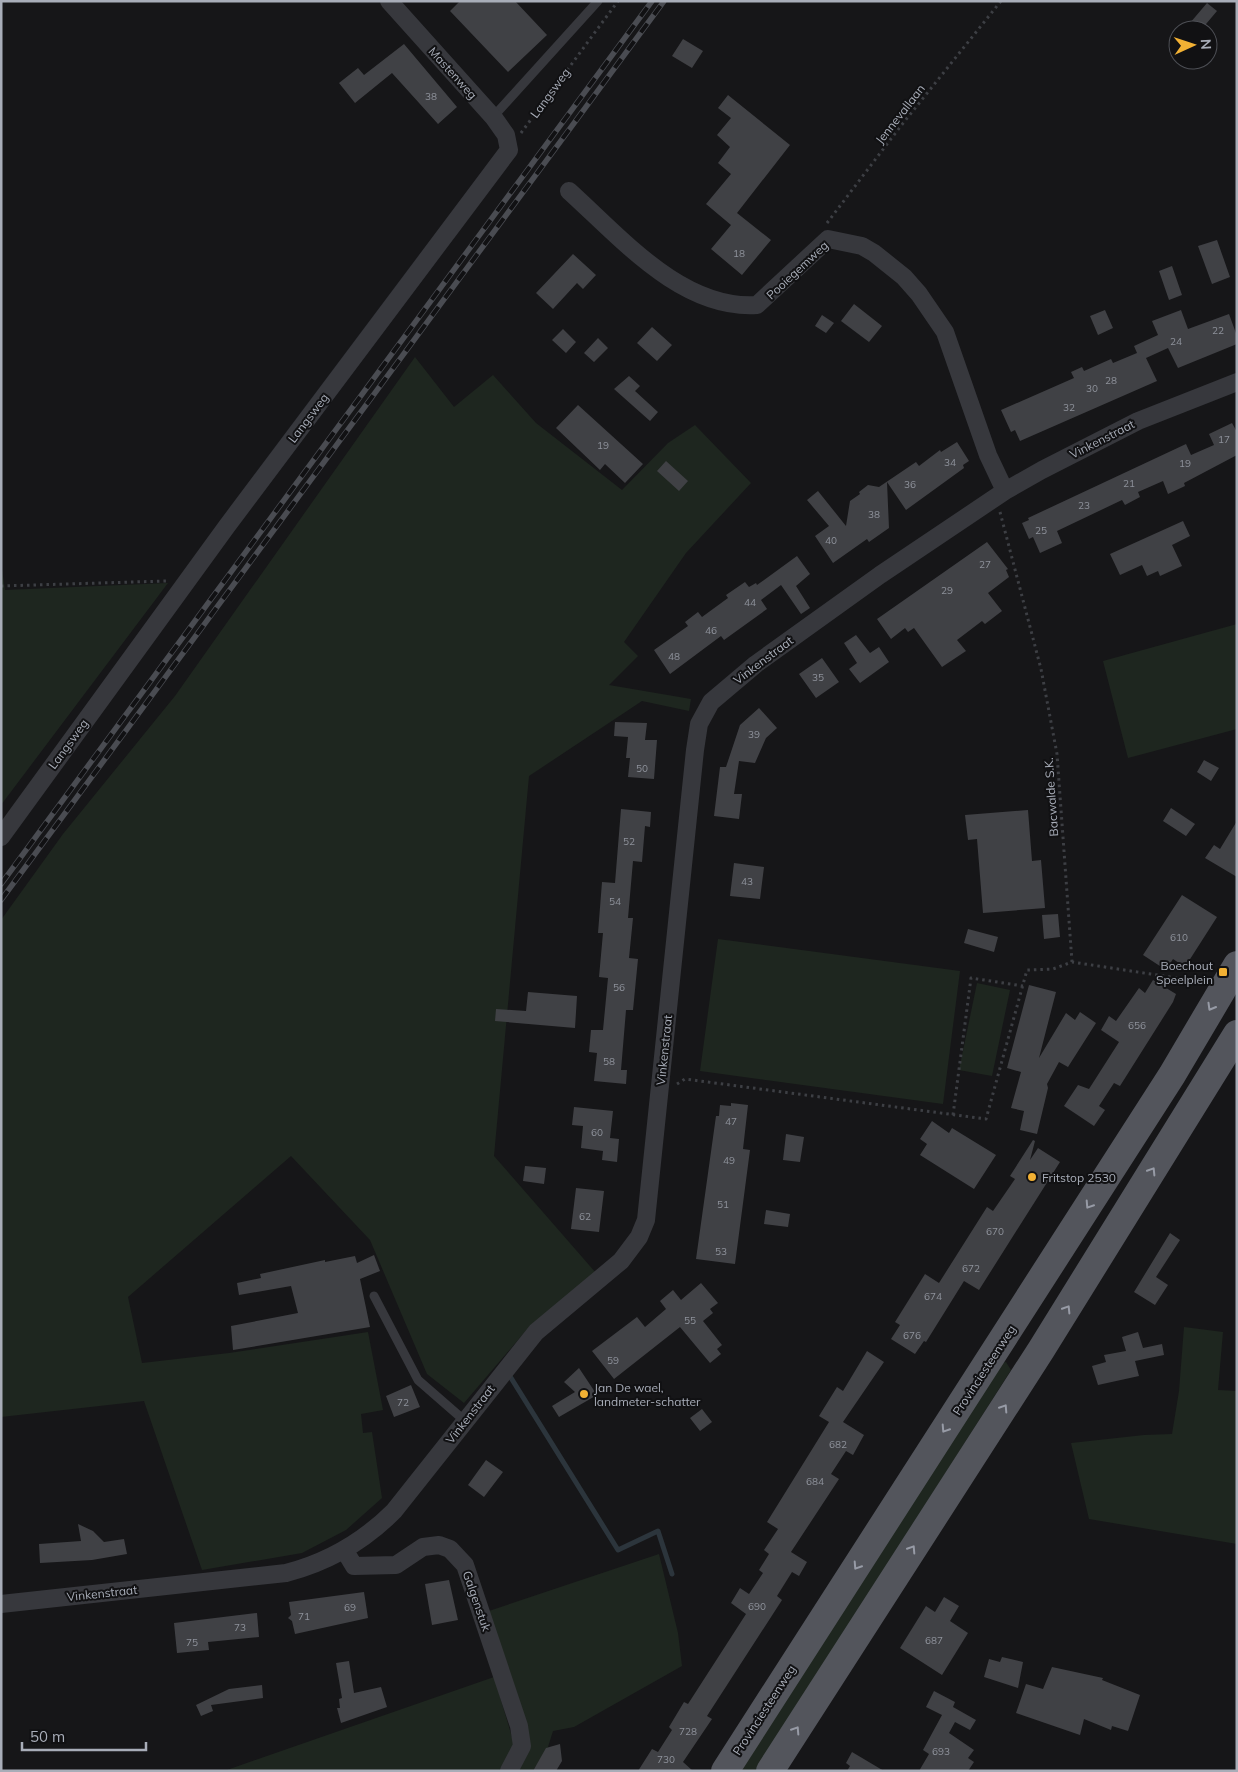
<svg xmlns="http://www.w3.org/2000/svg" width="1238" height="1772" font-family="Mulish,sans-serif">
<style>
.green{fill:#1e261f}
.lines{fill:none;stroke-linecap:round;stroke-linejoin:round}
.stream{stroke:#2c353c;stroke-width:5}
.building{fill:#404145}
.path{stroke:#3d3f44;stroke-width:3;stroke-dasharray:2.5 4;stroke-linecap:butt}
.service{stroke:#37383d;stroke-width:9}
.minor{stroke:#37383d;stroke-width:18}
.primary{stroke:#53555c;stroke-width:28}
.rail-casing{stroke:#4a4c52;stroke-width:5.5}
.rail{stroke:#111113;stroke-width:4;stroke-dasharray:11;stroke-linecap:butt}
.oneway{stroke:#979ba6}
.poi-dot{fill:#f2b134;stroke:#111113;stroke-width:2}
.labels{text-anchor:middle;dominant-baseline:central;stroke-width:4;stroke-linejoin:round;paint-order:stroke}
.number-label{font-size:10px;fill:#8e929b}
.street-label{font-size:12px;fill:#a8adb8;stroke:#111113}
.poi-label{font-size:12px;fill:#a8adb8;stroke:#111113;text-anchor:start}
</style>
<rect width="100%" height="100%" fill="#161618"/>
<path class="green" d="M415 357 454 407 493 375 536 423 622 490 668 443 695 425 751 483 686 553 624 642 638 656 609 685 691 699 689 711 642 701 529 776 494 1156 596 1273 530 1326 464 1403 427 1374 370 1240 291 1156 128 1297 142 1363 229 1353 368 1332 383 1410 361 1414 363 1433 372 1432 382 1498 346 1530 302 1553 202 1570 144 1401 1 1417V920L63 834 175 696Z
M1 562 5 590 168 583 1 805Z
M1237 624V729L1128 758 1103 661Z
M718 939 960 971 943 1104 700 1071Z
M977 983 1010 990 992 1076 959 1070Z
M1184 1327 1223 1332 1218 1390 1237 1391V1544L1089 1519 1071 1443 1144 1435 1172 1434 1179 1391Z
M1006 1362 1011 1370 756 1771H738L1000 1363Z
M659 1554 678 1633 682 1666 574 1727 553 1731 548 1747 533 1771H513L525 1755 486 1612Z
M494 1677 515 1747 499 1771H224Z"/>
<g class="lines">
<path class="stream" d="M508 1373 618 1550 658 1531 672 1574"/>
</g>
<path class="building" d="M460 1H515L547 35 508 72 450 11Z
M1207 3 1217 11 1201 30H1198L1190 23Z
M683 39 703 51 692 68 672 56Z
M404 44 457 107 438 124 392 73 355 103 339 83 358 68 364 75Z
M728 95 790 145 737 213 771 240 742 275 711 249 731 225 706 204 731 174 718 163 730 147 717 135 731 118 718 108Z
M1217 240 1230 277 1212 284 1198 246Z
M573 254 596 275 583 289 577 283 553 309 536 293Z
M1172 266 1182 295 1169 300 1159 271Z
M854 304 882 326 869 342 841 321Z
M1105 310 1113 328 1098 335 1090 316Z
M1181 310 1188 329 1229 314 1237 336V344L1178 368 1168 348 1146 358 1157 381 1020 441 1015 430 1011 432 1001 410 1074 378 1071 372 1082 367 1084 371 1111 359 1113 363 1137 353 1134 346 1158 335 1152 321Z
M822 315 834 323 826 333 815 326Z
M652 327 672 345 657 361 637 343Z
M563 329 576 342 566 353 552 340Z
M598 338 608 348 594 362 584 353Z
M629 376 640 386 635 391 658 412 650 421 614 389Z
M578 405 643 464 625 483 605 464 600 470 556 428Z
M1232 423 1237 432V455L1184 483 1185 486 1168 494 1163 481 1138 492 1140 497 1125 505 1122 500 1057 531 1062 543 1040 553 1033 537 1029 539 1022 523 1029 520 1028 518 1186 444 1191 455 1214 445 1209 434Z
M957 442 969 461 963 465 964 468 906 510 887 482 889 528 869 542 867 539 833 563 815 536 829 526 807 500 818 491 846 526 850 501 860 494 859 492 868 485 879 487 916 462 919 466 940 450 941 452Z
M666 461 688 481 679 491 657 471Z
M1183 521 1190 536 1172 545 1182 566 1160 576 1158 571 1147 576 1142 565 1120 575 1110 554Z
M987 542 1008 569 1006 570 1009 577 988 593 1002 611 985 624 982 621 957 640 966 651 942 667 914 628 908 632 905 628 891 639 877 619Z
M797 556 810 574 796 586 810 608 801 614 781 585 761 600 767 609 724 640 721 636 670 674 654 650 688 626 685 622 698 612 702 617 728 598 726 595 745 582 749 587 756 583 757 585Z
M856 635 870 653 879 647 889 662 860 683 849 669 857 663 844 643Z
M822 658 839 682 816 698 799 674Z
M759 708 777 728 766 738 755 763 739 761 734 794H742L739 819 714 816 720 767H726L740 725Z
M615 722 647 723 645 740H657L654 779 628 777 630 758H626L628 737 614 736Z
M1204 760 1219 768 1211 781 1197 772Z
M1171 808 1195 824 1186 836 1163 821Z
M621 809 651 812 650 827 645 826 642 862 633 861 628 918H633L629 958 638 959 633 1010H626L621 1070H627L626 1084 594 1081 597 1053 589 1052 591 1030H603L608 978 599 977 603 933H598L602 882 615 883Z
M1028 810 1032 861 1041 860 1045 908 983 913 977 839 968 840 965 815Z
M1237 821V877L1205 858 1214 845 1220 849Z
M734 863 764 867 760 899 730 896Z
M1182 895 1217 917 1185 967 1173 959 1166 970 1143 955Z
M1058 914 1060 937 1044 939 1042 915Z
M968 929 998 937 994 952 964 943Z
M1153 980 1176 994 1173 1002 1120 1086 1114 1083 1099 1106 1105 1110 1094 1126 1064 1106 1078 1085 1089 1089 1119 1042 1101 1030 1109 1016 1116 1021 1139 988 1145 993Z
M1029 985 1056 992 1039 1058 1066 1013 1075 1020 1080 1012 1096 1023 1068 1067 1059 1062 1047 1084 1048 1088 1037 1134 1020 1130 1024 1111 1011 1108 1021 1072 1007 1068Z
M528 992 577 996 575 1028 495 1021 496 1009 526 1011Z
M731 1103 748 1105 743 1149 750 1150 735 1264 696 1259 716 1116H719L720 1105 731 1106Z
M574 1107 613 1111 610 1138 619 1139 617 1162 602 1160 603 1151 581 1148 583 1126 572 1125Z
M932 1121 949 1133 952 1128 996 1155 974 1189 920 1155 927 1144 920 1139Z
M786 1134 804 1137 800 1162 783 1160Z
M1033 1140 1035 1141 1030 1160 1038 1148 1060 1162 979 1290 964 1281 926 1342 924 1341 915 1354 891 1339 900 1325 895 1322 925 1274 939 1283 987 1207 993 1211 1015 1179 1010 1176Z
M525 1166 546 1168 544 1184 523 1181Z
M576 1188 604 1191 599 1232 571 1229Z
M766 1210 790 1214 788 1227 764 1224Z
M1170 1233 1180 1240 1156 1277 1168 1285 1155 1305 1134 1292Z
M374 1255 380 1271 360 1279 370 1327 233 1350 231 1326 298 1313 291 1286 239 1295 237 1283 261 1278 260 1274 325 1260V1262L355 1256 357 1263Z
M701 1283 718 1303 710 1309 713 1313 703 1321 722 1345 717 1349 721 1354 710 1363 680 1327 614 1379 592 1351 637 1317 645 1327 666 1309 660 1301 673 1290 681 1300Z
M1138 1332 1143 1348 1162 1344 1164 1355 1135 1361 1139 1376 1098 1385 1092 1366 1106 1362 1104 1355 1126 1351 1122 1337Z
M867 1351 884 1362 843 1422 864 1435 853 1455 846 1451 831 1474 839 1479 791 1552 807 1562 799 1576 792 1572 777 1596 782 1600 707 1716 712 1719 683 1762 693 1771H638L652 1749 658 1752 672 1730 669 1727 684 1702 688 1704 746 1614 731 1603 740 1588 749 1594 763 1573 759 1570 769 1554 764 1550 778 1529 767 1522 829 1422 819 1416 837 1387 843 1391Z
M579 1368 597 1395 559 1417 552 1406 575 1392 564 1382Z
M411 1385 420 1407 394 1417 386 1396Z
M702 1409 712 1422 700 1431 690 1418Z
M486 1460 503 1472 484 1497 468 1485Z
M78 1524 93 1531 104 1542 124 1539 127 1554 92 1560 40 1563 39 1544 81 1541Z
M449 1580 458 1620 432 1625 425 1584Z
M364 1592 368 1618 295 1634 292 1621 288 1618 291 1615 289 1602Z
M944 1597 959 1606 950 1621 968 1633 942 1675 900 1648 926 1606 935 1612Z
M257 1613 259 1637 208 1642 209 1650 177 1653 174 1623Z
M1002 1657 1023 1662 1018 1688 984 1677 989 1659 1000 1662Z
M349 1661 354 1693 381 1687 387 1707 341 1723 337 1708H340L339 1699 342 1698 336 1663Z
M1052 1667 1103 1678 1102 1680 1140 1695 1128 1731 1112 1726 1111 1730 1084 1719 1080 1735 1016 1713 1026 1684 1043 1689Z
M262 1685 263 1698 211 1705 213 1711 201 1716 196 1705 229 1689Z
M934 1691 955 1702 953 1707 976 1720 970 1730 955 1722 949 1733 974 1750 968 1758 974 1762 968 1771H919L929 1754 923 1750 942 1715 926 1707Z
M560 1744 562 1761 556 1771H533L546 1748Z
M852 1752 884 1771H847L850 1766 846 1763Z"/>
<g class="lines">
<path class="path" d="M521 133 618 1
M827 223 900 127 1001 1
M1000 512 1041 669 1057 754 1072 962
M1 586 166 581
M677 1084 685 1079 986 1119 1027 970 1053 969 1072 962 1203 982
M953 1115 971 978 1023 986"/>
<path class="service" d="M493 117 598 1
M374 1296 418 1380 465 1421"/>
<path class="minor" d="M569 191C621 238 682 310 757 305L828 239 862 246 874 253 904 277 919 294 945 332 988 455 1005 491
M1 837 227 526 509 150 506 135 494 118 389 1
M345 1551 354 1566 396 1565 423 1547 439 1545 450 1549 465 1565 519 1726 522 1746 509 1771
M1 1604 286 1573C329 1562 363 1542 394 1511L536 1332 621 1261 639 1237 646 1220 695 750 699 724 711 702 756 664 880 575 1005 491 1042 470 1138 421 1237 382"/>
<path class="primary" d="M725 1771 1172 1075 1237 965
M770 1771 1041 1350 1237 1034"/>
<g class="rail-casing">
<path id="rail" d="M1 884 652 1
M1 900 664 1"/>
</g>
<use href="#rail" class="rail"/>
</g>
<defs><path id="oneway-chevron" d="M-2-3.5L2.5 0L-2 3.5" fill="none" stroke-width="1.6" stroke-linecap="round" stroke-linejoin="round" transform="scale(1.25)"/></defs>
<g class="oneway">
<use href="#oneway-chevron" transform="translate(1211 1007) rotate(120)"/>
<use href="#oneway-chevron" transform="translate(1152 1171) rotate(-58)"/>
<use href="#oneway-chevron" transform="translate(1089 1205) rotate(123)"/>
<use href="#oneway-chevron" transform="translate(1067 1309) rotate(-58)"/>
<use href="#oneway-chevron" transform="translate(1004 1408) rotate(-57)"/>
<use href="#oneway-chevron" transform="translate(945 1429) rotate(123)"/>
<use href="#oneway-chevron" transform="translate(912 1549) rotate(-57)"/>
<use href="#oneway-chevron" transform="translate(857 1566) rotate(123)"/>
<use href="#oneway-chevron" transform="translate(796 1730) rotate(-57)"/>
</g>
<g class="poi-dot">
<rect x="1218" y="967" width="10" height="10" rx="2.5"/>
<circle cx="1032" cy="1177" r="5"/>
<circle cx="584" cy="1394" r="5"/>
</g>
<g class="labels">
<g class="number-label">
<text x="431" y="96">38</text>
<text x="739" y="253">18</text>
<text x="1218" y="330">22</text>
<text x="1176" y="341">24</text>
<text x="1111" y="380">28</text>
<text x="1092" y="388">30</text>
<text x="1069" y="407">32</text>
<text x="1224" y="439">17</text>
<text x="603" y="445">19</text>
<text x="950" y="462">34</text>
<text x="1185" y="463">19</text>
<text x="1129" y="483">21</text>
<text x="910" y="484">36</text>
<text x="1084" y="505">23</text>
<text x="874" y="514">38</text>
<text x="1041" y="530">25</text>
<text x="831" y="540">40</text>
<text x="985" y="564">27</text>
<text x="947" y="590">29</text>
<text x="750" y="602">44</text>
<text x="711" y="630">46</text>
<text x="674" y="656">48</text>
<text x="818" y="677">35</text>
<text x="754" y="734">39</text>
<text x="642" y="768">50</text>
<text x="629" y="841">52</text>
<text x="747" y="881">43</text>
<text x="615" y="901">54</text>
<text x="1179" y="937">610</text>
<text x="619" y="987">56</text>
<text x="1137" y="1025">656</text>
<text x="609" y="1061">58</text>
<text x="731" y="1121">47</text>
<text x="597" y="1132">60</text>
<text x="729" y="1160">49</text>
<text x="723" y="1204">51</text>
<text x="585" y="1216">62</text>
<text x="995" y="1231">670</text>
<text x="721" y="1251">53</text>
<text x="971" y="1268">672</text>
<text x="933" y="1296">674</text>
<text x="690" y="1320">55</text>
<text x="912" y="1335">676</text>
<text x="613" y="1360">59</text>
<text x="403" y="1402">72</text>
<text x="838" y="1444">682</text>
<text x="815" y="1481">684</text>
<text x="757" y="1606">690</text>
<text x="350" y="1607">69</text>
<text x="304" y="1616">71</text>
<text x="240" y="1627">73</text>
<text x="934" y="1640">687</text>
<text x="192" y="1642">75</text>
<text x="688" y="1731">728</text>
<text x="941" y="1751">693</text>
<text x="666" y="1759">730</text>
</g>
<g class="street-label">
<text transform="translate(453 73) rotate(48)">Mastenweg</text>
<text transform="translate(550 93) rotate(-54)">Langsweg</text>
<text transform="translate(900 114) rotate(-52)">Jennevallaan</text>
<text transform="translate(797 270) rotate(-43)">Pooiegemweg</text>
<text transform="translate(308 418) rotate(-53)">Langsweg</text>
<text transform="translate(1102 439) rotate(-27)">Vinkenstraat</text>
<text transform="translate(763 660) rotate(-37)">Vinkenstraat</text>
<text transform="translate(68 744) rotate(-54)">Langsweg</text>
<text transform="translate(1051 797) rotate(-94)">Bacwalde S.K.</text>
<text transform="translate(664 1050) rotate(-84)">Vinkenstraat</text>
<text transform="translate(984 1370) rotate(-57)">Provinciesteenweg</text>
<text transform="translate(470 1414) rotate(-52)">Vinkenstraat</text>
<text transform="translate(102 1593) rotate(-6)">Vinkenstraat</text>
<text transform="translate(477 1601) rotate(71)">Galgenstuk</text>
<text transform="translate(764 1710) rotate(-57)">Provinciesteenweg</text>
</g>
<g class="poi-label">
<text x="1213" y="965" text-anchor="end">Boechout<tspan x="1213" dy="14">Speelplein</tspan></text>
<text x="1042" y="1177">Fritstop 2530</text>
<text x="594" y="1387">Jan De wael,<tspan x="594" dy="14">landmeter-schatter</tspan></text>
</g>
</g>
<rect width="1238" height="1772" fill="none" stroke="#a8adb8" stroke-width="5"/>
<g transform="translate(1193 45) rotate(87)"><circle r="24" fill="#111113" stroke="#4d4f55"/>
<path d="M0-4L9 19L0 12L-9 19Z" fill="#f2b134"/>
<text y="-8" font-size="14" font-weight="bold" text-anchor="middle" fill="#a8adb8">N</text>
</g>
<path d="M22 1742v8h124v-8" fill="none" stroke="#a8adb8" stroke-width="2.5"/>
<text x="30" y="1742" font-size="15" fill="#a8adb8" stroke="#111113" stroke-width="4" paint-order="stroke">50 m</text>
</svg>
